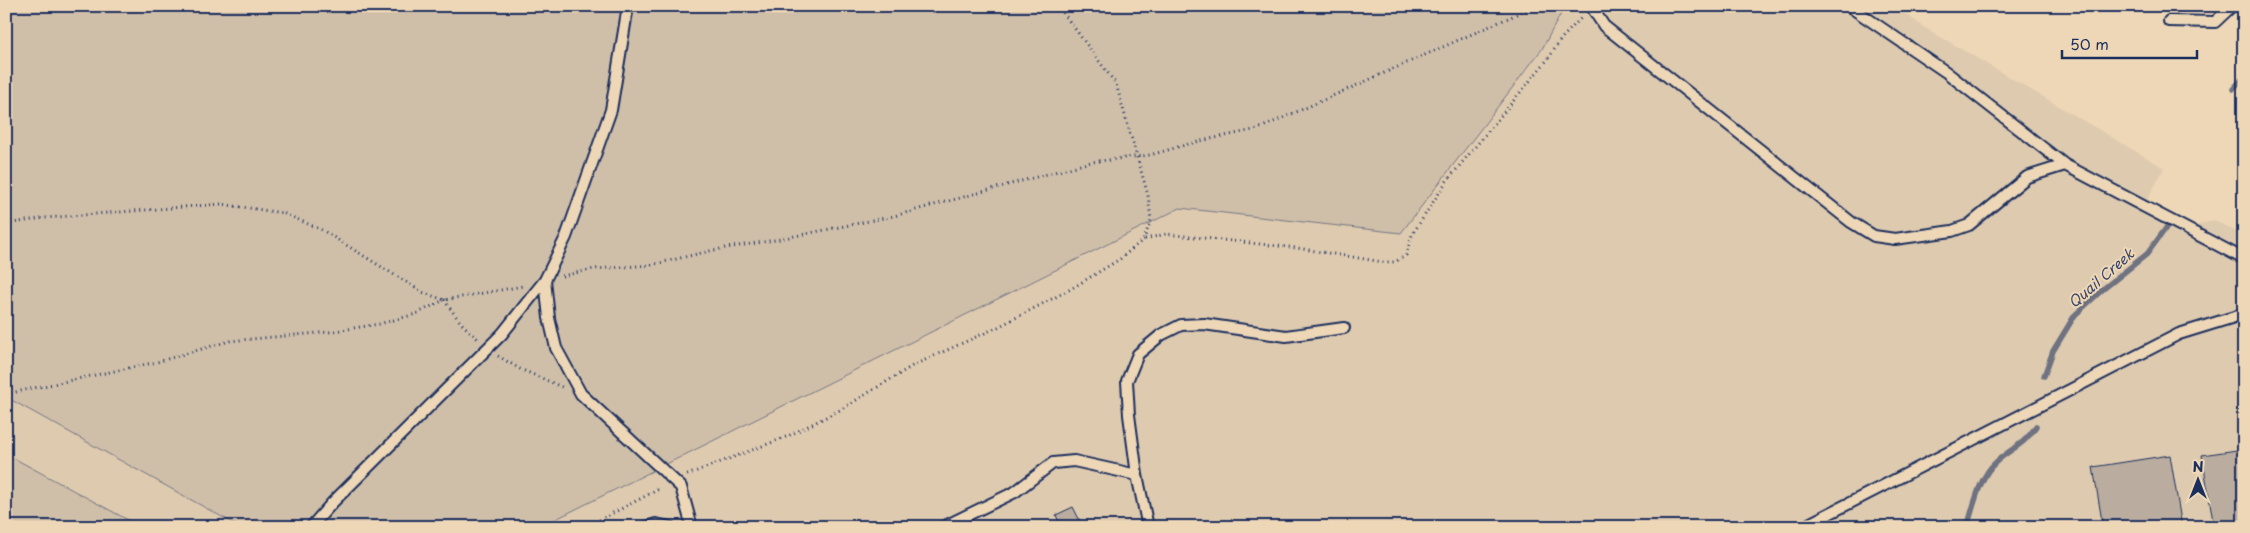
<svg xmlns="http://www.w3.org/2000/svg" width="2250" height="533" font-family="'Playpen Sans',sans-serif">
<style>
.built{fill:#decaaf}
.green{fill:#cfbfa9;stroke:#757784}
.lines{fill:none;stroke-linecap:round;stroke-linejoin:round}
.stream{stroke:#6e7281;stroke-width:5.5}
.building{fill:#baada0;stroke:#1b2f5e}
.lane-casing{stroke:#1b2f5e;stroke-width:14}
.path{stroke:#1b2f5e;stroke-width:3;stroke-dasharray:1 4;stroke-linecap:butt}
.lane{stroke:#eed7b6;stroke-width:10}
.labels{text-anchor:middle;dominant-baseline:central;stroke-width:4;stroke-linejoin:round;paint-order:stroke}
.water-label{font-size:14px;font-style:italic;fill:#37456a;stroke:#eed7b6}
</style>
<rect width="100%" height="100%" fill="#eed7b6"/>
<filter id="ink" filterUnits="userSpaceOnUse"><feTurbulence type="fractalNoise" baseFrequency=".02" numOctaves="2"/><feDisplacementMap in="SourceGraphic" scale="10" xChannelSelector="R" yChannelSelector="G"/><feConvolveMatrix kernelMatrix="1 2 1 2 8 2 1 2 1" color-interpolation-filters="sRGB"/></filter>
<g filter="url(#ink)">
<path class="built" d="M6 6H1895L1922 26 2164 168 2147 200 2193 227 2214 220 2244 236V527H6Z"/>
<path class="green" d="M6 6H1565L1542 49 1401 233 1180 208 540 527H240L6 397Z
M6 454 141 527H6Z"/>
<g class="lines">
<path class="stream" d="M2233 89 2244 77
M2044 376 2053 351 2075 315 2102 290 2147 254 2166 228
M1967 527C1974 506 1979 477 1996 462 2011 448 2025 445 2036 426"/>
</g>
<path class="building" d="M2244 449V527H2214L2202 455Z
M2170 455 2182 527H2103L2093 467Z
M1073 507 1083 527H1061L1056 515Z"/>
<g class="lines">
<g class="lane-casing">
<path id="lane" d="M1591 6 1604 26 1851 222 1874 236 1895 239 1952 231 1969 225 2027 177 2065 165
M1849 6 1946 72 2065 165 2244 259
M2169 21 2215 22 2232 6
M545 280 549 318 556 348 581 394 681 487 692 527
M311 527 332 503 502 334 545 280 566 237 611 110 628 6
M647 527 656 524 670 527
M943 527 1015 492 1053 463 1074 461 1137 475
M1148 527 1137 475 1129 415 1127 381 1138 354 1161 335 1181 325 1204 324 1286 336 1344 328
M1803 527 2179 334 2244 314"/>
</g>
<path class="path" d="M6 224 45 218 221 204 283 213 322 230 422 292 444 300 523 286
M1145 239 1166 234 1297 248 1383 262H1395L1406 255 1412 235 1446 182 1548 59 1562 38 1582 17
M562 276 594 269 651 265 714 250 775 240 894 216 1091 162 1150 155 1196 142 1258 129 1524 11 1540 6
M498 356 520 369 562 387
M6 394 157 362 229 341 329 332 379 324 416 314 444 300 461 323 478 339
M687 475 786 437 840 410 914 365 998 327 1069 290 1120 259 1144 239 1151 220 1148 195 1116 84 1058 6
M586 527 661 488"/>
<use href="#lane" class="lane"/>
</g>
</g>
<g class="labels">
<g class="water-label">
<text transform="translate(2101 278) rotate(-41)">Quail Creek</text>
</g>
</g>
<rect width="2250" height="533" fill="none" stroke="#eed7b6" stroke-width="25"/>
<rect x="12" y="12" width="2225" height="508" fill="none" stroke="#1b2f5e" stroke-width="2" filter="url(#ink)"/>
<g transform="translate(2198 480)" stroke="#eed7b6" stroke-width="4" paint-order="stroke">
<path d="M0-4L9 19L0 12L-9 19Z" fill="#1b2f5e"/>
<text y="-8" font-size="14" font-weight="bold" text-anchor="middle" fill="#1b2f5e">N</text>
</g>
<path d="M2062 50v8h135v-8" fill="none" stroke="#1b2f5e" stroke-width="2.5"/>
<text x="2070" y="50" font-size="15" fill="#1b2f5e" stroke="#eed7b6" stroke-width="4" paint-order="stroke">50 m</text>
</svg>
